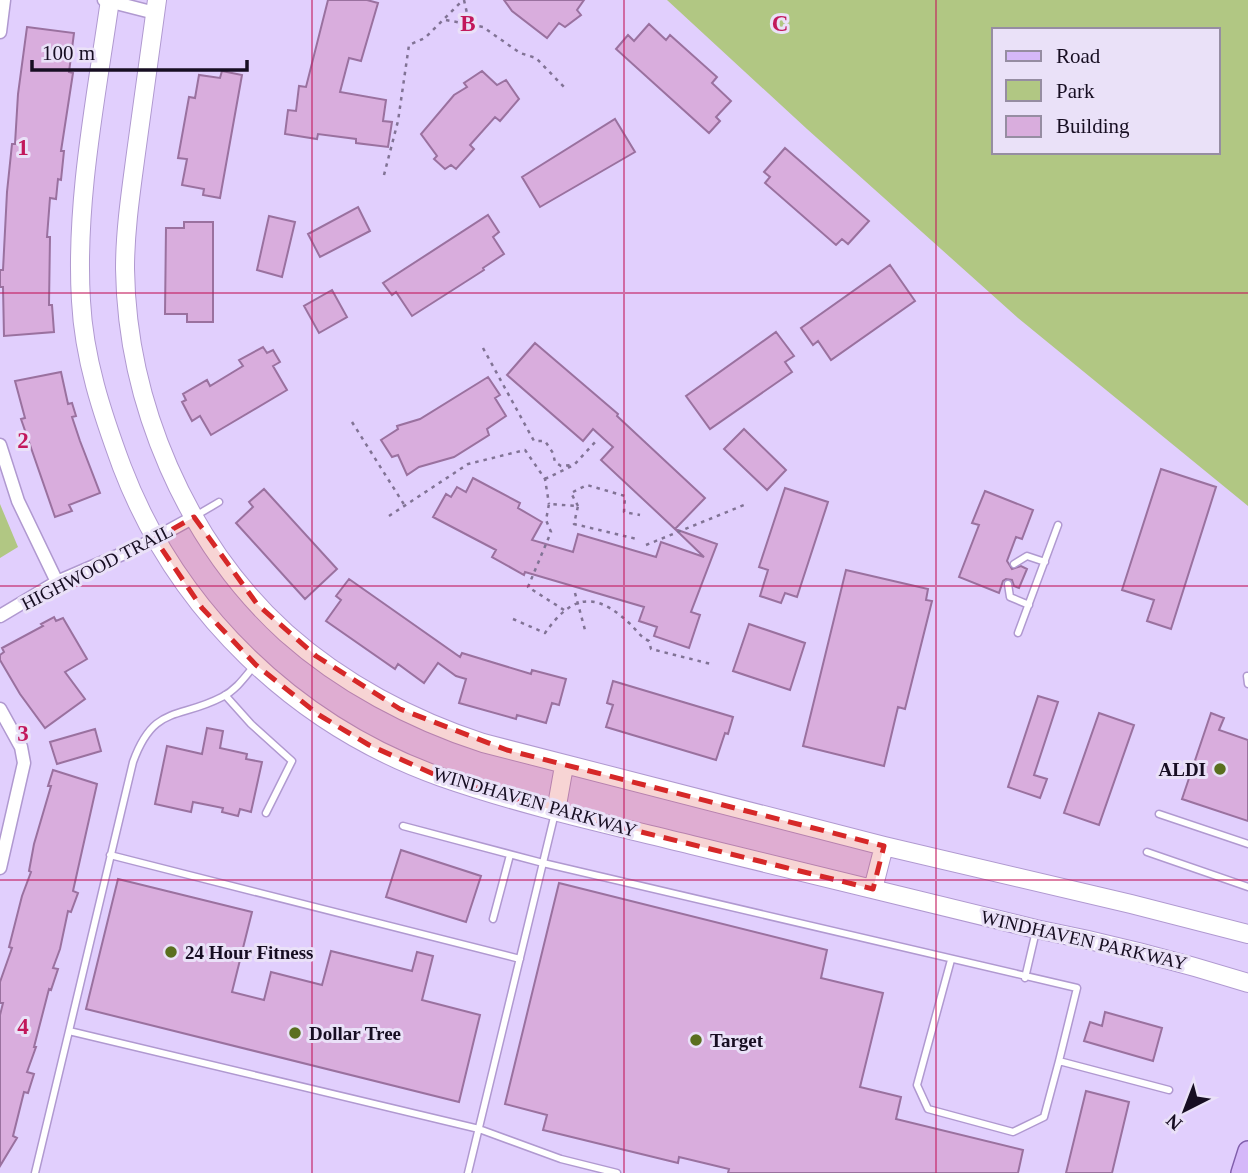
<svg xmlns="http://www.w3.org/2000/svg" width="1248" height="1173" font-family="'Times New Roman',serif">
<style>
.green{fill:#b1c783;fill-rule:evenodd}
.building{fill:#d9addd;stroke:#9a719f;stroke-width:2}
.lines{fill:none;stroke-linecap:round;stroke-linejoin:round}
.lane-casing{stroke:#b099d0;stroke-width:9}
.street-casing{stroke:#b099d0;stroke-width:15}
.secondary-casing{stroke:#b099d0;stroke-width:20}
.primary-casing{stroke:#805eab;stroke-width:22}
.path{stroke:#817395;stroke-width:2.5;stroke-dasharray:3.5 5;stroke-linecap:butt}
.lane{stroke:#fff;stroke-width:6}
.street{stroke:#fff;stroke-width:12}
.secondary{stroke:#fff;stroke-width:18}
.primary{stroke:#d5b8f9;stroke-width:19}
.marked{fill:#d62828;fill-opacity:0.2;stroke:#d62828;stroke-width:5;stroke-dasharray:14 9;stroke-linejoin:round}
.grid{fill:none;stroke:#c2185b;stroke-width:2;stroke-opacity:0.55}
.poi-dot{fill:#5a6f1f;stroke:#eae1f8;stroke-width:2.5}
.labels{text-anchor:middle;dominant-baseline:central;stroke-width:6;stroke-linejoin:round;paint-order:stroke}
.street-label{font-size:19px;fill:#170e22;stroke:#eae1f8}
.poi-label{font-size:19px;font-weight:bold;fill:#170e22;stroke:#eae1f8;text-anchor:start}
.grid-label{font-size:23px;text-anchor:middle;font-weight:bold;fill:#c2185b;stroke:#eae1f8;stroke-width:6;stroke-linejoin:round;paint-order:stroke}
</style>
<rect width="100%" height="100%" fill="#e1cffd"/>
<path class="green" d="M667 0H1248V506L1018 318 807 129ZM994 30H1218V152H994Z
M0 504 18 547 0 558Z"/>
<path class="building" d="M328 0H367L378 3 361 61 349 58 340 92 386 100 383 121 392 122 388 147 356 143V139L318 134 317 139 285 134 288 110 296 111 299 86 306 87Z
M504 0H584L577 10 581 15 565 27 559 23 547 38 512 11Z
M649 24 666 40 670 35 717 77 712 83 731 101 716 117 720 121 709 133 616 49 628 35 634 41Z
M27 27 74 33 69 72 73 73 61 151H64L61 180 58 179 56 199 50 198 47 237H50L49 305H52L54 332 4 336 3 287H0V270H3L7 192 12 144H15L18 94Z
M222 71 242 75 220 198 203 195 204 189 182 185 187 159 178 158 189 97 195 98 199 75 220 78Z
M482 71 497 85 506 80 519 99 500 121 495 117 470 145 474 149 456 169 451 165 445 169 434 159 437 156 421 134 454 95 467 87 464 83Z
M615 119 635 152 540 207 522 177Z
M785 148 869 221 848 244 842 239 836 245 765 183 770 177 764 172Z
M358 207 370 231 320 257 308 234Z
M488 215 499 232 493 237 504 254 483 268 484 270 412 316 396 292 392 295 383 283Z
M269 216 295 222 282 277 257 270Z
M184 222H213V322H187V314H165L166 228H184Z
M890 265 915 301 831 360 818 341 813 345 801 328Z
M332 290 347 317 319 333 304 306Z
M776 332 794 356 785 362 792 372 710 429 686 396Z
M535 343 618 414 617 416 705 498 675 529 601 460 613 447 604 439 593 429 583 441 507 375Z
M263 347 267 353 273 350 280 362 273 366 287 390 211 435 200 416 192 421 182 402 186 400 183 394 207 380 210 386 243 366 239 360Z
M61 372 68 404 72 403 76 416 72 417 80 441 100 493 69 505 72 511 55 517 21 419 25 418 15 381Z
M488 377 500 395 495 398 506 416 487 429 489 435 454 457 419 467 407 475 398 455 392 457 381 440 398 429 397 426 420 419Z
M744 429 786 470 767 490 724 449Z
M1161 469 1216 487 1171 629 1147 621 1154 600 1122 590Z
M473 478 520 503 518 508 542 522 532 540 573 552 578 534 656 557 661 542 704 557 675 529 717 544 691 612 700 615 689 648 654 636 657 627 639 621 644 607 525 572 524 575 492 557 496 550 433 517 446 494 451 497 457 487 466 492Z
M785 488 828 502 797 597 785 593 781 603 760 596 768 570 759 567Z
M264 489 337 569 305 599 236 523 253 507 249 502Z
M985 491 1033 510 1022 539 1016 537 1007 561 1012 569 1021 566 1027 569 1019 588 1014 586 1012 580 1006 579 1003 581 999 593 959 577 979 525 972 523Z
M846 570 928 589 926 600 932 601 905 709 898 707 884 766 803 746Z
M349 579 460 657 462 653 531 674 532 670 566 679 559 705 552 703 546 723 517 715 516 719 459 703 466 679 456 676 438 663 424 683 398 664 395 669 326 621 341 600 336 596Z
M54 617 56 621 63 618 87 659 65 672 85 699 45 728 20 694 0 660V655L4 652 2 648 43 626 41 624Z
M749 624 805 643 790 690 733 671Z
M613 681 733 717 728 734 725 733 716 760 606 727 613 705 607 703Z
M1038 696 1058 702 1034 775 1047 779 1040 798 1008 787Z
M1099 713 1134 725 1099 825 1064 813Z
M1211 713 1224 718 1219 730 1248 740V821L1182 799Z
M207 728 223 731 220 748 247 754 246 759 262 762 251 812 240 809 238 816 222 812 223 808 193 802 191 812 155 804 167 746 202 754Z
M95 729 101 751 57 764 50 742Z
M53 770 97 784 73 891 78 893 71 912 68 911 60 949 53 968 58 969 51 990 49 989 34 1047H36L27 1072 34 1074 28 1093 24 1092 13 1136 17 1138 0 1166V1015L3 1003H0V982L12 948 9 947 22 896 31 872 29 871 34 844 51 786H48Z
M401 850 481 876 466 922 386 897Z
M118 879 252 912 232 992 264 1000 271 972 322 985 331 951 412 971 417 952 433 956 422 1000 480 1015 459 1102 86 1009Z
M559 883 827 950 821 978 883 993 860 1087 901 1097 896 1119 1023 1150 1018 1173H728L729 1169 679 1157 678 1163 543 1130 547 1115 505 1104Z
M1105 1012 1162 1028 1153 1061 1084 1041 1090 1022 1102 1026Z
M1086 1091 1129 1102 1112 1173H1066Z"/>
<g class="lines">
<g class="lane-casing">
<path id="lane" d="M197 515 219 502
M1014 564 1027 556 1045 562
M1008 584 1010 597 1029 605
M1018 633 1058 525
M1247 676 1248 684
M225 695 251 724 292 761 266 813
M1159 814 1248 844
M403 826 543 863 1077 988 1059 1061
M1147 852 1248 887
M110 855 520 959
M493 919 510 855
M951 960 917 1085 928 1109 1013 1132 1044 1117 1059 1061 1169 1090
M1025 978 1036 931
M69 1031 133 762C154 704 178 720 222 697 236 690 245 677 254 666
M35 1173 69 1031 479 1129 561 1159 617 1173
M468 1173 555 813"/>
</g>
<g class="street-casing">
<path id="street" d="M104 0 155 13
M0 32 4 0
M0 445 18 501 57 582
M0 616 57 582 143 545 194 517
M0 709 21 747 24 763 0 868"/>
</g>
<g class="secondary-casing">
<path id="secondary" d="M110 0C96 98 75 203 81 301 84 359 102 413 122 467 177 611 295 725 441 777 524 806 611 825 696 846 809 874 923 901 1036 929 1108 943 1178 961 1248 983
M157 0C150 51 143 102 136 153 131 191 125 230 125 269 127 403 186 542 286 633 342 683 412 720 483 743L884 846 1131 904 1248 934
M556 811 564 766
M873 889 884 846"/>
</g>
<g class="primary-casing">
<path id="primary" d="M1241 1173 1248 1151"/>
</g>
<path class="path" d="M464 0 469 22
M446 20 483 27 520 53 536 58 564 87
M384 175 398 121 409 45 425 38 463 0
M483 348 534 441H545L553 453 555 462 561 466 574 465
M352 422 405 506
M545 479 574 465 597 440
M578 506 571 493 587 485 625 496 624 512 640 515
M389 516 468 464 525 450 545 479 549 504
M646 545 744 505
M575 593 585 630
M564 610 528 587 551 532 546 520 549 504 578 506 574 524 637 539
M513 619 545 633C572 595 594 591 628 622 636 629 640 637 649 641L651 649 711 664"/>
<use href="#lane" class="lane"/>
<use href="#street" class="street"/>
<use href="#secondary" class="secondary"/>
<use href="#primary" class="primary"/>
</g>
<path class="marked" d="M194 517 257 604 316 656 400 709 507 750 884 846 873 889 556 811 440 777 369 745 319 715 256 665 202 608 155 539Z"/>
<path class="grid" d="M312 0V1173M624 0V1173M936 0V1173M0 293H1248M0 586H1248M0 880H1248"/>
<g class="poi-dot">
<circle cx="1220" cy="769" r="7"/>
<circle cx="171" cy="952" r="7"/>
<circle cx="295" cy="1033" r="7"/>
<circle cx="696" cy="1040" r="7"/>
</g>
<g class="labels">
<g class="street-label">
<text transform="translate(97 567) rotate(-27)">HIGHWOOD TRAIL</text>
<text transform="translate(535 802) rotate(16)">WINDHAVEN PARKWAY</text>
<text transform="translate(1084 940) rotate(13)">WINDHAVEN PARKWAY</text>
</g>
<g class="poi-label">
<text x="1206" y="769" text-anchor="end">ALDI</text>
<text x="185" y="952">24 Hour Fitness</text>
<text x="309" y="1033">Dollar Tree</text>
<text x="710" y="1040">Target</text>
</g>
</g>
<g class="grid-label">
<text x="468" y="31">B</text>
<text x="780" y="31">C</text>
<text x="23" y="155">1</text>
<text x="23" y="448">2</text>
<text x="23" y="741">3</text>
<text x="23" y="1034">4</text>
</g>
<rect x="992" y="28" width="228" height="126" fill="#eae1f8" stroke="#968da2" stroke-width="2"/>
<rect x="1006" y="51" width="35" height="10" fill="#d5b8f9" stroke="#968da2" stroke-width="2"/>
<text x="1056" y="63" font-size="21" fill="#170e22">Road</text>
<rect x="1006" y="80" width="35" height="21" fill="#b1c783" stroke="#968da2" stroke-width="2"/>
<text x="1056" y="98" font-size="21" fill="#170e22">Park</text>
<rect x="1006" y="116" width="35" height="21" fill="#d9addd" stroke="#968da2" stroke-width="2"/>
<text x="1056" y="133" font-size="21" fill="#170e22">Building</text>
<g transform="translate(1185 1110) rotate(222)" stroke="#eae1f8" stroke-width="5" paint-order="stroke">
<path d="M0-5L12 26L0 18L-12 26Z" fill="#170e22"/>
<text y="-10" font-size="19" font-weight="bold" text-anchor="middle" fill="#170e22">N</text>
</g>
<path d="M32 60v10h215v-10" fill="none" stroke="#170e22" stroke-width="3.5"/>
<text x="42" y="60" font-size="21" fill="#170e22" stroke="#eae1f8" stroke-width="5" paint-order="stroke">100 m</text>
</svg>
